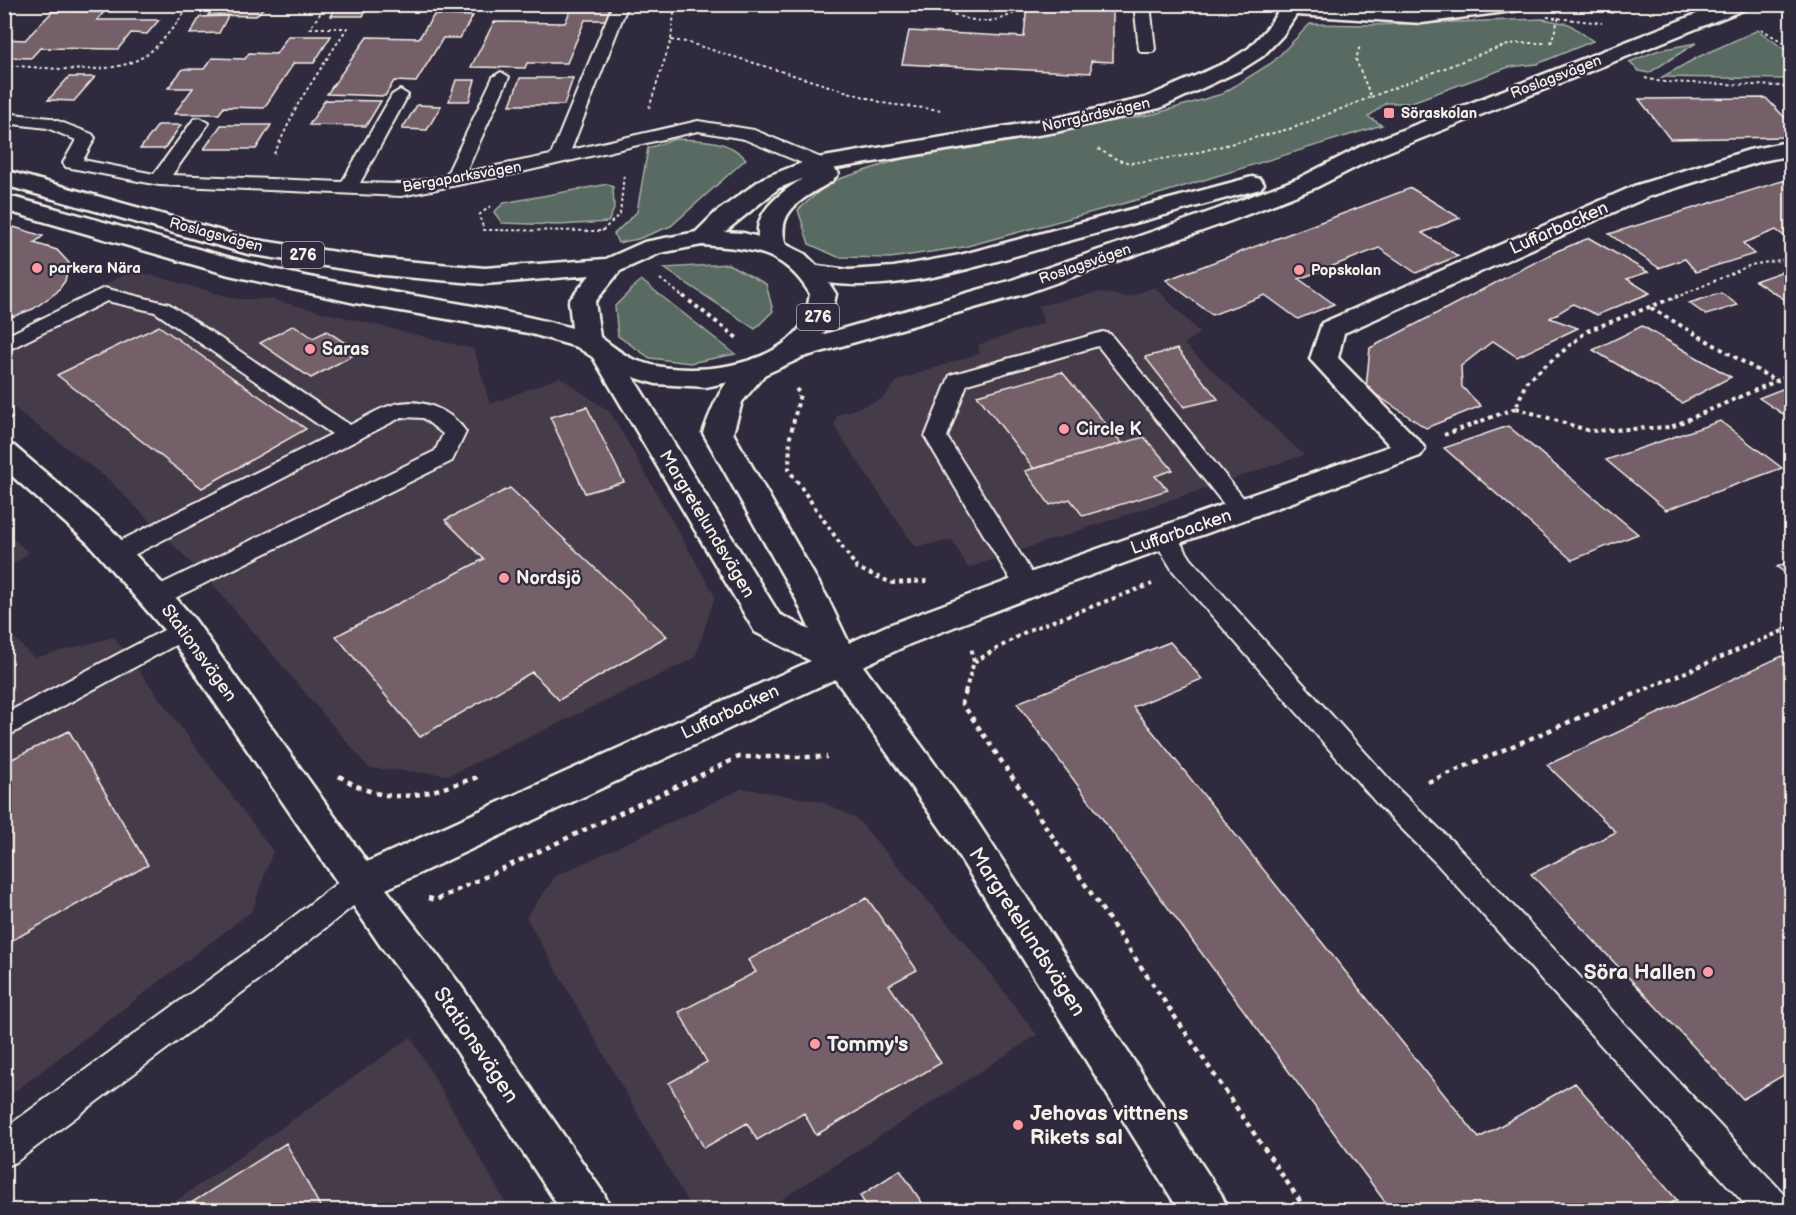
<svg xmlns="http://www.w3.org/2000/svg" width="1796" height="1215" font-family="'Balsamiq Sans',sans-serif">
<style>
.built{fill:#443a4a}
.green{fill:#596a62;stroke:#a6aea5;stroke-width:1.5}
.building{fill:#75616a;stroke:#f4f1e8;stroke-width:1.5}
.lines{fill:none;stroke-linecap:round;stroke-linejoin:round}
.lane-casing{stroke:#f4f1e8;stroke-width:4}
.street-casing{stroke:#f4f1e8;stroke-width:5}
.secondary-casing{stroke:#f4f1e8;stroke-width:5}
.primary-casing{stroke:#f4f1e8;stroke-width:5}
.path-far2{stroke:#f4f1e8;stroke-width:2;stroke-dasharray:3 3;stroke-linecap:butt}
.path-far1{stroke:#f4f1e8;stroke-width:4;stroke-dasharray:4 4;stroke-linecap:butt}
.path{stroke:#f4f1e8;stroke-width:4.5;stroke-dasharray:5 5;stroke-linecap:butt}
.lane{fill:#2f2a3d;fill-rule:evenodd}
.street{fill:#2f2a3d;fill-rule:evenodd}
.secondary{fill:#2f2a3d;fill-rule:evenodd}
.primary{fill:#2f2a3d;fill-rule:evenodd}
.poi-dot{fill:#ff9aa2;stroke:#2f2a3d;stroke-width:2}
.labels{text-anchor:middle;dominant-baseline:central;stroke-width:4.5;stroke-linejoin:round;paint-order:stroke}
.far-street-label{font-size:15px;fill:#f4f1e8;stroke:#2f2a3d}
.far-poi-label{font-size:15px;font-weight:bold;fill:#f4f1e8;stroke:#2f2a3d;text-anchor:start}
.shield{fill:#2f2a3d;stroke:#b9b5b5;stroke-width:1.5}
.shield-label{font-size:16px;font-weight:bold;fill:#f4f1e8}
.street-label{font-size:18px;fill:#f4f1e8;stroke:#2f2a3d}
.poi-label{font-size:18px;font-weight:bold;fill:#f4f1e8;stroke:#2f2a3d;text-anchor:start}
.near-street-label{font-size:21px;fill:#f4f1e8;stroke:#2f2a3d}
.near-poi-label{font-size:21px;font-weight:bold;fill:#f4f1e8;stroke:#2f2a3d;text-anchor:start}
</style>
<rect width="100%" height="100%" fill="#2f2a3d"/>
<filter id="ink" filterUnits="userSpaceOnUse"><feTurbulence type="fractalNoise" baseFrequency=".0167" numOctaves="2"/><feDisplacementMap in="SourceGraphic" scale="12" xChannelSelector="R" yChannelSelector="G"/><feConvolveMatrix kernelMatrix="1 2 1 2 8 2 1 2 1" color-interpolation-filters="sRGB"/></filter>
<g filter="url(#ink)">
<path class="built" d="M133 270 237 299H270L474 349 490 404 560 377 611 413 715 596 695 658 450 775 369 768 215 587 109 480 5 401 4 338Z
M1155 287 1200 333 1184 344 1304 455 968 568 952 540 915 547 834 426 837 415 882 399 898 380 980 353 978 345 1044 323 1038 306 1099 292 1127 297Z
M4 530 29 553 5 570H4Z
M4 627 34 658 114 637 273 851 252 911 5 1099Z
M743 788 823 802 857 819 983 964 1037 1035 765 1210H692L526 917 556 876Z
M411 1037 510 1210H163Z"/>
<path class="green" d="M1469 4C1435 11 1399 18 1366 5Z
M1543 19 1569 24 1593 41 1537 64 1509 67 1409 103H1386L1368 117 1382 125 1162 193 964 247 890 258 838 257 809 244 798 210 830 182 910 156 1154 114 1222 94 1273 62 1310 24 1371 25Z
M1758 30 1791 54V79L1662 77 1698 57Z
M1696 43 1649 73 1639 71 1629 62 1659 50Z
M675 139C701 140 728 139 746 159L671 226 638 239 618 243 614 234 637 212 648 148Z
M608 184 613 187 614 209 608 222 559 225 502 223 494 212 504 203Z
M728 264 766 284 773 311 755 329 664 268Z
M641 280 735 354 690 363 650 358 618 336 615 306Z"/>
<path class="building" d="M217 4H315L266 5 256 16 208 15Z
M338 4H370L363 16H331Z
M573 4H612L606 20H585L567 63H527L525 68 471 67 494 22 565 23Z
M1027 4H1113V62L1091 61V73L902 64 909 31 1024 37Z
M1589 4H1630L1612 13Z
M53 11 104 12 97 20H159L147 34 131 33 118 49 40 48 31 58 4 57V39L25 40Z
M434 15 473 16 460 38H443L416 82 394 81 385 96 327 94 367 37 419 38Z
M228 16 219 33 190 34 200 17Z
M288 36H331L314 63H294L264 108 224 107 219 114H174L193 88H168L183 69H204L212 58 245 59 249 53 276 54Z
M69 77H95L74 101 48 100Z
M520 78H573L564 105H510Z
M456 80H475L469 101H449Z
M1766 98 1792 125V137L1670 139 1639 99Z
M325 100 381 101 366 126 309 125Z
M417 105 441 106 427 130 402 129Z
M158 125H181L164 149H140Z
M221 125H271L256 149H204Z
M1792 178V242L1776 230 1743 243 1754 254 1696 272 1685 259 1659 268 1609 234Z
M1411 188 1460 218 1422 233 1458 256 1416 273 1379 248 1299 279 1334 304 1298 319 1265 295 1212 315 1166 280Z
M4 224 43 236 34 243 57 250 69 263 65 281 57 292 33 309 4 320Z
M1589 238 1648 272 1627 279 1650 293 1597 315 1573 304 1550 318 1578 328 1517 357 1493 341 1461 366 1462 387 1481 406 1426 428 1366 388 1370 348 1557 251Z
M1792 268V304L1755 281Z
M1721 293 1738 305 1706 315 1689 303Z
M294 325 313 338 327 331 359 352 311 378 260 343Z
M159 326 306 429 202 488 57 375Z
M1642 326 1731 377 1682 403 1593 350Z
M1177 349 1218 399 1184 407 1145 357Z
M1062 372 1122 443 1034 469 977 395Z
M1792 385V420L1759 398Z
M587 407 624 482 585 493 550 417Z
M1720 421 1782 468 1666 510 1606 460Z
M1508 426 1638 534 1572 560 1444 448Z
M1144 437 1173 470 1155 476 1168 490 1083 516 1070 499 1050 505 1025 471Z
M510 488 667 636 559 700 532 672 420 737 336 636 484 559 445 520Z
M1792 560V578L1777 567Z
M1170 642 1202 679 1133 707 1479 1138 1575 1083 1677 1200 1659 1210H1391L1017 703Z
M1782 656 1792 663V1070L1743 1099 1531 874 1616 832 1547 765Z
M69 731 148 865 4 945V763Z
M867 898 917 970 889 985 941 1063 816 1135 804 1113 757 1140 747 1123 704 1148 669 1083 707 1062 679 1012 756 972 748 960Z
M286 1143 322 1210H180Z
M900 1170 927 1210H869L860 1196Z"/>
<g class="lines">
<g class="lane-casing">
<path id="lane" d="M613 4H628L571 150 698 121 754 130 826 160 839 173 836 177H824L814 168 744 139 698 131 513 174 401 196 159 185 66 167 63 163 76 140 47 128 4 123V113L50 118 92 134 95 138 83 160 154 174 194 119 200 118 209 123 172 175 342 182 392 95 400 90 408 95 360 183 401 184 446 176 493 77 501 72 509 77 466 172 551 155Z
M1134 4H1150L1155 49 1153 52H1141L1139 49Z
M104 288 169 304 350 425C364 418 378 409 392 405 419 396 451 409 466 432L452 461 167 602 158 605 149 602 145 596 149 590 435 451 443 434 423 418 402 417 126 559 117 562 108 559 105 553 108 547 332 434 155 312 107 301 4 352V337Z
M1103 332 1110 334 1254 511 1250 517 1242 519 1234 517 1098 346 967 384 947 437 1040 586 1036 592 1027 595 1018 592 925 437 950 375Z
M1164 529 1173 531 1191 559 1399 790 1456 845 1787 1197 1792 1210H1750L1436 863 1379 806 1173 571 1152 537 1155 531Z
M183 620 192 622 196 629 192 636 4 738V714Z
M360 870 371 874 375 883 371 892 272 970 16 1162 4 1167V1129L250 950 349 874Z"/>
</g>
<g class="street-casing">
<path id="street" d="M1283 4 1422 11 1471 4H1530L1520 10 1422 23 1296 15 1283 35 1263 56 1241 70 1160 108 1056 132 825 170 831 172 835 177 831 182C803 198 773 212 787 248L783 253 774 256 765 253C743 221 776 195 802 179L779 188 711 243 702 245 693 243 690 238 715 213 763 178 812 159 1056 118 1145 98 1227 62 1249 48 1268 27Z
M1792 141V155L1762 161 1650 196 1344 333 1338 358 1420 442 1425 449 1420 456 1039 594 910 644 863 666 976 820 1221 1194 1228 1210H1179L950 842 835 679 386 889 459 983 604 1194 611 1210H561L429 1009 382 948 171 638 88 543 4 469V444L14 446 110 528 175 597 195 620 367 862 811 661 755 632 591 354 595 348 605 346 615 348 779 614 810 630 796 599 703 433C712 407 732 354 766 362L770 368 742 402 733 433 828 599 849 643 886 626 1015 578 1390 446 1310 359 1322 323 1634 186 1749 150Z"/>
</g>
<g class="secondary-casing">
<path id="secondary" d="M1722 4H1751L1748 8 1380 155 1315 188 1233 220 1027 293 789 361 779 359 775 353 779 347 1009 281 1215 210 1299 178 1364 145Z
M1252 177 1260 179 1264 184 1260 189C1194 207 1128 225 1061 243 979 265 887 300 801 278L797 273 801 268 810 265 849 270 894 267 960 255Z"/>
</g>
<g class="primary-casing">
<path id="primary" d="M4 170 250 239 382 259 485 268 606 259 644 242 702 231 743 233 783 243 805 254 819 268 836 294 829 327 799 359 766 374 706 387 656 384 614 371 577 347 528 333 355 303 229 275 4 210V195C102 219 197 252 295 274 387 294 482 303 572 328L569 301 590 275 485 284 382 275 248 254 4 185ZM702 245C750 249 783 249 810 294 808 303 807 318 802 325 772 370 682 378 635 360 623 355 611 345 600 337L595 302 620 271 660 253Z"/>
</g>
<path class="path-far2" d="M932 4C960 19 987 29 1016 12L1015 4
M1547 17 1602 23
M1761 29 1792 48
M671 40 686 42 887 104 942 110
M1551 43 1559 17
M4 65C42 67 107 77 141 58 162 46 177 21 192 4
M1645 78 1662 82 1781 86 1792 89
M1371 97 1488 51 1515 43H1547
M649 108 671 40 675 4
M1098 149 1118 160 1131 163 1183 156 1293 128 1371 97 1356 60 1360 45
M274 154 299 102 347 28H310L327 4
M491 206 479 215 484 230 601 231
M602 231 620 214 624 174
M660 279 685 298
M1675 298 1751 265 1792 258"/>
<path class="path-far1" d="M683 296 737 338
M1651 308 1776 381
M796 389 800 394 790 437 789 470 857 568 892 583 929 581
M1516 408 1590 431 1671 427 1792 374
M4 412 12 419
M1444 435 1516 408 1526 382 1587 331 1678 296
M974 662 1029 630 1152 584
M965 692 974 662 971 646
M1639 692 1792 627"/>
<path class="path" d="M966 691 962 703 1306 1210
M339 776C392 809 420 795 475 778L479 784
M1428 782 1642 691
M428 898 436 900 739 757H827"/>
<use href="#lane" class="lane"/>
<use href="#street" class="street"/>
<use href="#secondary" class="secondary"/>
<use href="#primary" class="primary"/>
</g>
</g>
<g class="poi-dot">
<rect x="1383" y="107" width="12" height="12" rx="3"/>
<circle cx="37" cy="268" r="6"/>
<circle cx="1299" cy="270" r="6"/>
<circle cx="310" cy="349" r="6"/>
<circle cx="1064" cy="429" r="6"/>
<circle cx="504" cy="578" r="6"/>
<circle cx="1708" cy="972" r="6"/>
<circle cx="815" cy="1044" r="6"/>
<circle cx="1018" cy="1125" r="6"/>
</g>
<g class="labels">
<g class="far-street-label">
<text transform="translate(1556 77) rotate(-21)">Roslagsvägen</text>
<text transform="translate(1096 115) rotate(-13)">Norrgårdsvägen</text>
<text transform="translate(462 177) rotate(-10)">Bergaparksvägen</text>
<text transform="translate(216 235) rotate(15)">Roslagsvägen</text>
<text transform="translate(1085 264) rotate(-19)">Roslagsvägen</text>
</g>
<g class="far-poi-label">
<text x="1401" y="113">Söraskolan</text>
<text x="49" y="268">parkera Nära</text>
<text x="1311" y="270">Popskolan</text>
</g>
<g class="shield">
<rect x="282" y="242" width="42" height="26" rx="4.5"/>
<rect x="797" y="304" width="42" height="26" rx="4.5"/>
</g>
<g class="shield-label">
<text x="303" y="255">276</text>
<text x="818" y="317">276</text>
</g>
<g class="street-label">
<text transform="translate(1559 228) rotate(-24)">Luffarbacken</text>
<text transform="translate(707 524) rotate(59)">Margretelundsvägen</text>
<text transform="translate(1181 532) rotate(-19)">Luffarbacken</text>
<text transform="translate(199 653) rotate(54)">Stationsvägen</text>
<text transform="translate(730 712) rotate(-25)">Luffarbacken</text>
</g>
<g class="poi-label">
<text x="322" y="349">Saras</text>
<text x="1076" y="429">Circle K</text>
<text x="516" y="578">Nordsjö</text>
</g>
<g class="near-street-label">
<text transform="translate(1027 932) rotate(57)">Margretelundsvägen</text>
<text transform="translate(476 1045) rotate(56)">Stationsvägen</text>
</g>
<g class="near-poi-label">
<text x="1696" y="972" text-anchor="end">Söra Hallen</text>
<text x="827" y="1044">Tommy's</text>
<text x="1030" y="1113">Jehovas vittnens<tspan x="1030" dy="24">Rikets sal</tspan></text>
</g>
</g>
<rect width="1796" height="1215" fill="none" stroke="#2f2a3d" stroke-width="24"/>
<rect x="12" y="12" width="1772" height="1191" fill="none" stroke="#f4f1e8" stroke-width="2" filter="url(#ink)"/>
</svg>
